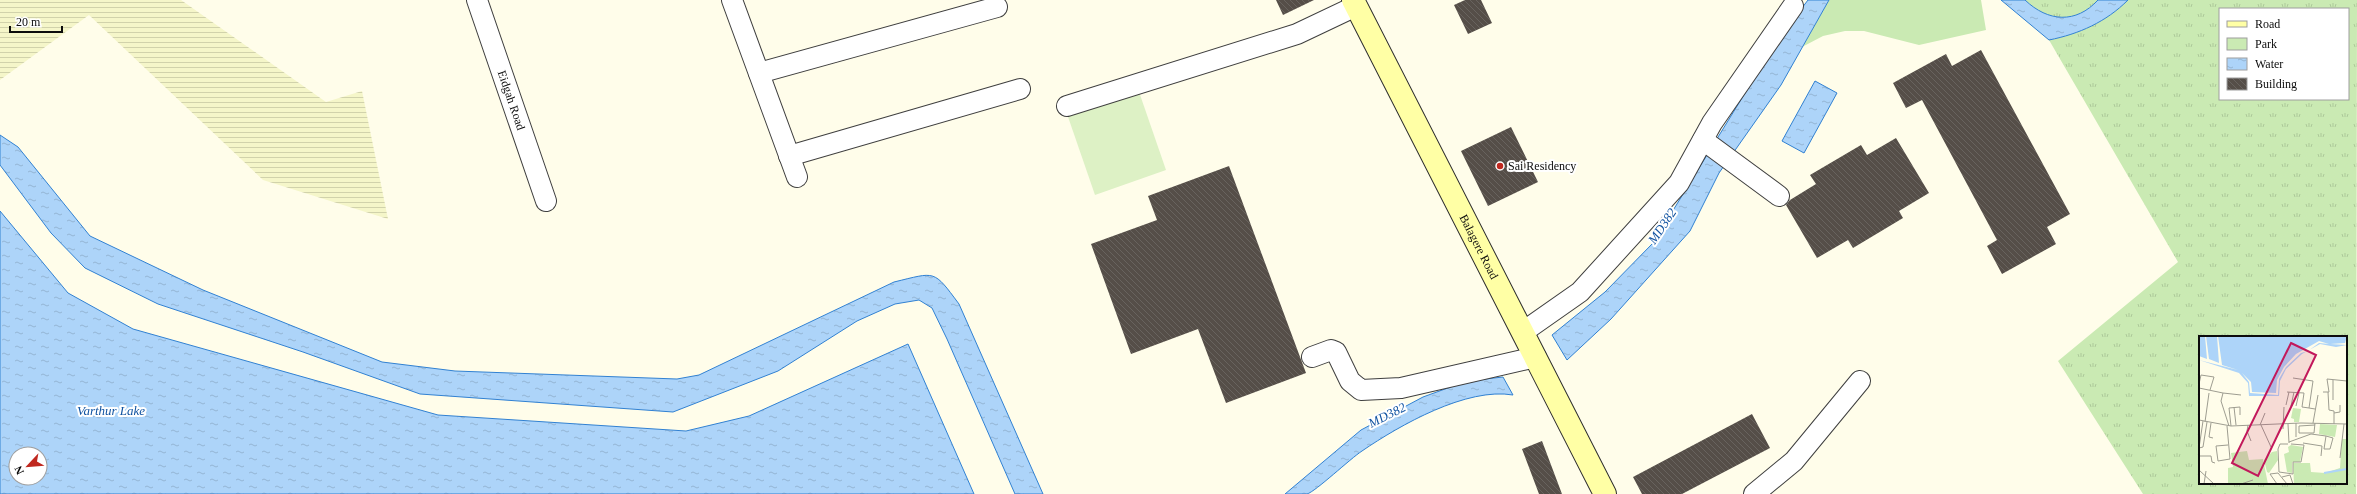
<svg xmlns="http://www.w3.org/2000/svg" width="2357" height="494" font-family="'Times New Roman',serif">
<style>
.farmland{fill:url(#farmland-rules)}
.grass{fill:url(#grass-tufts);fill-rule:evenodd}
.park{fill:#caeab3}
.pitch{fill:#ddf1c5}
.water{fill:url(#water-ripples);stroke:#3181d2;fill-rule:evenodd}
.building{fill:url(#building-back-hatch)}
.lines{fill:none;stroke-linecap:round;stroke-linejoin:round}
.street-casing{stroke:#3f3f3f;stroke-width:22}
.secondary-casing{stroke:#2e2e2e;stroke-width:24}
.street{stroke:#fff;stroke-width:20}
.secondary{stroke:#ffffa5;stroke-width:22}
.poi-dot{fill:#c0281f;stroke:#fff;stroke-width:1.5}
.labels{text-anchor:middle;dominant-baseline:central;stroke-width:4;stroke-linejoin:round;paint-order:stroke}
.street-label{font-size:12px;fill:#0c0c0c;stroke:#fff}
.poi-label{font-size:12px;fill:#0c0c0c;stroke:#fff;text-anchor:start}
.water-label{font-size:13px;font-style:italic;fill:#1153a1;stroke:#fff}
.inset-river{fill:none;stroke:#add4f9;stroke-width:2}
.inset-road{fill:none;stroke:#9e9d91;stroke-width:1}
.view{fill:#c2185b;fill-opacity:0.15;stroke:#c2185b;stroke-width:2}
.inset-edge{fill:none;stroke:#0c0c0c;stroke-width:2}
</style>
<defs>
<pattern id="farmland-rules" width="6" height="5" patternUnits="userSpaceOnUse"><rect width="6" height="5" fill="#f5f6c9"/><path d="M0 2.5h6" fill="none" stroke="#d1d2ab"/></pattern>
<pattern id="grass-tufts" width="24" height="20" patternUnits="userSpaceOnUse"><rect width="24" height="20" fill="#caeab3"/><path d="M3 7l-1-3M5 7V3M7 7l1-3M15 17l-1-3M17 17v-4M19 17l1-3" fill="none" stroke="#acc899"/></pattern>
<pattern id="water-ripples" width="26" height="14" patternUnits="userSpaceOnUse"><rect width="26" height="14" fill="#add4f9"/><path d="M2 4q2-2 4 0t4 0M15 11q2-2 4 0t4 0" fill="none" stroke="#94b5d4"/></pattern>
<pattern id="building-back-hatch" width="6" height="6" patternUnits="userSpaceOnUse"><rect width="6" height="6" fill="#554e48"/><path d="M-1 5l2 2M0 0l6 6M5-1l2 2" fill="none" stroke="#68635e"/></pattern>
</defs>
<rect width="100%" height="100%" fill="#fffdea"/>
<path class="farmland" d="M0 0H181L326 102 362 91 388 219 263 180 89 15 0 80Z"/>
<path class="grass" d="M2025 0H2098C2076 24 2048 22 2025 0Z
M2128 0H2357L2356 494H2143L2058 361 2178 262 2049 40C2079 34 2106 22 2128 0ZM2220 9H2348V99H2220ZM2200 337H2346V483H2200Z"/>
<path class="park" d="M1829 0H1981L1986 30 1919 45 1864 31H1845L1823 36 1802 47Z"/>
<path class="pitch" d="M1137 86 1166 170 1095 195 1066 111Z"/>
<path class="water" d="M1808 0H1829L1781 85 1719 173 1690 231 1611 319 1567 360 1552 335 1605 292 1653 243 1777 41Z
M2001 0H2025C2048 22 2076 24 2098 0H2128C2106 22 2079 34 2049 40Z
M1815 81 1837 93 1804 153 1782 141Z
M0 135 18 147 90 236 203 290 382 362 455 371 677 379 699 375 894 282C936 272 933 269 959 304L1043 494H1015L947 339 932 308 919 300 895 304 857 321 778 371 673 412 420 394 303 352 158 304 85 268 51 233 0 165Z
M0 211 68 293 133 329 438 415 686 431 749 416 908 344 974 494H0ZM16 454H40V478H16Z
M1503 377 1513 395C1467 387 1400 425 1362 451 1351 458 1315 492 1307 494 1300 494 1292 494 1285 494L1361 430 1423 397 1467 381Z"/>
<path class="building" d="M1276 0H1314L1283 15Z
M1465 0H1481L1492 23 1468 34 1454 5Z
M1981 50 2070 214 2047 227 2056 244 2002 274 1987 246 1997 240 1922 100 1906 108 1893 83 1946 54 1952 66Z
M1511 127 1538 182 1488 206 1461 151Z
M1896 138 1929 193 1899 211 1903 218 1853 248 1848 240 1817 258 1786 205 1790 200 1816 184 1810 175 1861 145 1867 155Z
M1229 166 1306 373 1226 403 1198 329 1131 354 1091 244 1157 220 1148 196Z
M1752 414 1770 448 1682 494H1642L1633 477Z
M1542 441 1562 494H1539L1522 449Z"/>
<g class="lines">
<g class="street-casing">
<g id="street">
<path id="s1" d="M477 0 546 201"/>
<path d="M732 0 797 177"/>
<path d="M759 73 997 7"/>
<path d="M1067 106 1297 34 1356 6"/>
<path d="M1703 140 1779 196"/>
<path d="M789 156 1020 89"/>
<path d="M1523 332 1580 292 1679 183 1712 123 1793 6"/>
<path d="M1312 357 1331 350 1336 352 1350 381 1361 390 1401 388 1536 357"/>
<path d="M1754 494 1794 461 1860 381"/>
</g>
</g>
<g class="secondary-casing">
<g id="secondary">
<path id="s2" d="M1353 0 1605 494"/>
</g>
</g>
<use href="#street" class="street"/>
<use href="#secondary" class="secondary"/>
</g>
<circle class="poi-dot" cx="1500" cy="166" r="4"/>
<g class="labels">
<g class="street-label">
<text stroke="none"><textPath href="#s1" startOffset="106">Eidgah Road</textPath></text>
<text stroke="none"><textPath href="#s2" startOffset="277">Balagere Road</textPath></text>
</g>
<g class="poi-label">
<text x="1508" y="166">Sai Residency</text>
</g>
<g class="water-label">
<text transform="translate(1662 226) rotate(-56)">MD382</text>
<text x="111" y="410">Varthur Lake</text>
<text transform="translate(1387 415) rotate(-27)">MD382</text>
</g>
</g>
<g transform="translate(2199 336)">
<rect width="148" height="148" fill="#fffdea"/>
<path d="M94 72 102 73 100 86H95V83L92 82ZM121 88 138 89 136 101 120 98ZM143 103H148V148H95L94 127H111L112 136 126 137 141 132ZM92 109 104 111 101 126H93V137L88 136 85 118 90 116 89 111ZM48 115 50 124 64 123 69 148H29V132L34 131 32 117ZM78 115 79 124 70 137 68 136 65 124 73 116Z" fill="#caeab3"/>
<path d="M0 0H6L8 23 0 20ZM7 0H18L20 27 10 23ZM19 0H148L146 7 131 8 148 9 137 11 121 8 103 18 87 33 81 45 80 60H50L49 47 40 37 0 24 39 34 23 29ZM120 5 130 8 120 7 109 15 102 17 87 31 80 43 79 59 51 57 50 46 43 37 52 46 53 56 77 57 78 44 85 31 97 18Z" fill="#add4f9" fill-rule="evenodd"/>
<path class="inset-river" d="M125 137 148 133"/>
<path class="inset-road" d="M94 42 114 45 110 72 116 73M0 48 2 39 15 41 11 54M0 52 24 57 22 65 30 90M88 56 105 57 103 71 110 72M124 56H130L128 43 148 45M129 56 130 74 135 75V88M24 57 42 59M134 64V44M87 69 90 56M92 70 95 56M97 70 100 57M35 71 37 89M135 77 141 76V69M0 84 32 90 102 87 148 88M6 86 10 57M12 87 10 101 14 102M97 87V101M114 87 119 59M89 88 90 107M49 89 48 95 52 105M61 89 66 77M62 89 72 111M116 89 100 90V97H115L116 87M28 90 31 123 19 125 17 110 29 109M32 90 30 72 41 71V79M84 93 85 71M90 106 112 98 127 100 125 113H131L134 102 127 100M104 107 123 110 122 120M89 108H81L79 113 80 136 94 138V126H102L105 109 92 108M0 112 4 111 8 86M0 112 4 85M0 120H12L13 126 16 127M141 122 145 88M0 134 15 148M83 141 91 139 94 148M5 148 7 135M42 148 54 144M78 148 71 138 79 137 88 148"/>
<path class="view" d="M92 7 117 19 59 140 33 127Z"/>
<rect width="148" height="148" class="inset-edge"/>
</g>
<rect x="2219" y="8" width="130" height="92" fill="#ffffff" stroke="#9e9e9e"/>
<rect x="2227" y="21" width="20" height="6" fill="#ffffa5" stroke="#9e9e9e"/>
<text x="2255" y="28" font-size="12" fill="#0c0c0c">Road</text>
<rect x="2227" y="38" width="20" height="12" fill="#caeab3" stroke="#9e9e9e"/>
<text x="2255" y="48" font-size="12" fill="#0c0c0c">Park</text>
<rect x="2227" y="58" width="20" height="12" fill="url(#water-ripples)" stroke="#9e9e9e"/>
<text x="2255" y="68" font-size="12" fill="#0c0c0c">Water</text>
<rect x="2227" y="78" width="20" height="12" fill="url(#building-back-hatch)" stroke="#9e9e9e"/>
<text x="2255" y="88" font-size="12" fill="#0c0c0c">Building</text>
<g transform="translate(28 466) rotate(244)"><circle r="19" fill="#ffffff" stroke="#9e9e9e"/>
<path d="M0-3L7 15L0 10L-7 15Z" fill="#c0281f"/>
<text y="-6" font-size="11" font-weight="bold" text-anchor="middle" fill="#0c0c0c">N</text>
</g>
<path d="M10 26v6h52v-6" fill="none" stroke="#0c0c0c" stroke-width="2"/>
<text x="16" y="26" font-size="12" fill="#0c0c0c" stroke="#ffffff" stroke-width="3" paint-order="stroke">20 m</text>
</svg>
